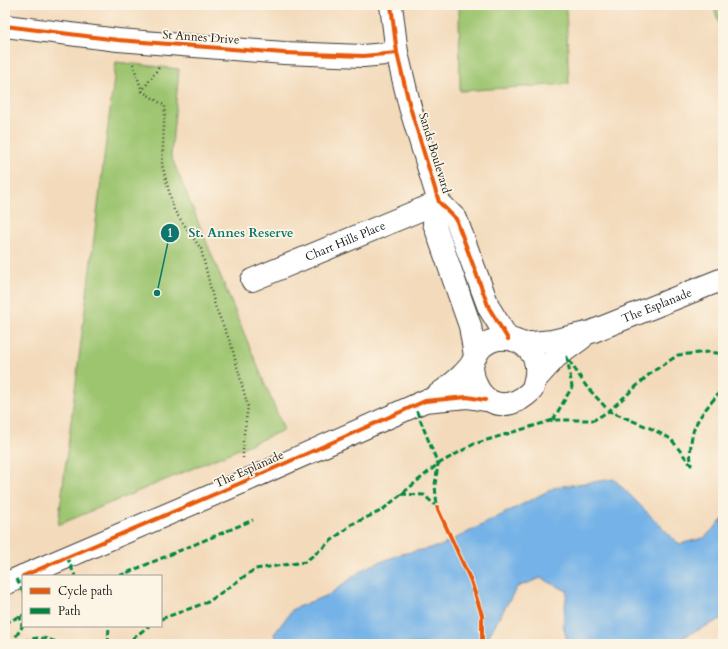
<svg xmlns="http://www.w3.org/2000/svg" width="728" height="649" font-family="Cardo,serif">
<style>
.green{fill:#9dc570;stroke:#5c7046}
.water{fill:#74b2e7;stroke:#486782}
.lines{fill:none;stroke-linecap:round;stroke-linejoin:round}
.minor-casing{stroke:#3c3834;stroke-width:24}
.path{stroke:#3c3834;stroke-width:2.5;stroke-dasharray:1 3;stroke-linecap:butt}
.minor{stroke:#fff;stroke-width:22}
.quiet{stroke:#00873e;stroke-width:3;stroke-dasharray:6 3;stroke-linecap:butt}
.cycleway-casing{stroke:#fcf5e5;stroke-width:6}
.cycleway{stroke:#e8590c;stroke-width:4}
.labels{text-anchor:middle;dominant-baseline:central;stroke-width:3.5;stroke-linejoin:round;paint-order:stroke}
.street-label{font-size:12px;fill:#1c1c1c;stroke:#fcf5e5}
.leader{fill:none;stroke:#0f766e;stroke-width:1.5}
.callout-dot{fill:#0f766e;stroke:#fcf5e5;stroke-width:1.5}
.mark-label{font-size:12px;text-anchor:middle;font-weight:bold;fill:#fff}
.callout-label{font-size:13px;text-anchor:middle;font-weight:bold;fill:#0f766e;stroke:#fcf5e5;stroke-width:3.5;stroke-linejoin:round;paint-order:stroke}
</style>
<rect width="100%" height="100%" fill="#fcf5e5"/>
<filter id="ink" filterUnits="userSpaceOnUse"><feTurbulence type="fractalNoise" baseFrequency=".025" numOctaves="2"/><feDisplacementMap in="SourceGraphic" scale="8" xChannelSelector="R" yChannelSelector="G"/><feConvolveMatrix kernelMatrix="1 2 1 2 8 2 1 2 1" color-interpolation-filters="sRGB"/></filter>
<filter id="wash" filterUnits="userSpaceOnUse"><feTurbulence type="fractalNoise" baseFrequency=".012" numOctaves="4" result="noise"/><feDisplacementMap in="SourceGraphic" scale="16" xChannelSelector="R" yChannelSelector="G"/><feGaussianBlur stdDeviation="0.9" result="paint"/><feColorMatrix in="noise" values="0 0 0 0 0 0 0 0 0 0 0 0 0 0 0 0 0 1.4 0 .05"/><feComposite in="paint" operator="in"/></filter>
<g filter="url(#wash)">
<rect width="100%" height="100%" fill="#f3dabb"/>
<path class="green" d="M459 5H566L569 84 460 91Z
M713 5H723V35Z
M116 62 179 69 171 156 284 430 58 525Z"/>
<path class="water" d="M614 479 679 544 704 538 723 519V618L669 644H568L563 624 567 591 541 578 517 587 484 644H277L274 634 293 609 330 594 365 568 401 554 441 546 556 487Z"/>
</g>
<g filter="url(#ink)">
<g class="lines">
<g class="minor-casing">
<g id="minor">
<path d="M391 5 397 53 410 107 439 202 456 219 489 308 508 339"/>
<path d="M5 26 118 40 284 53 363 56 397 53"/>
<path d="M439 202 434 223 470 326 475 356"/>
<path id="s1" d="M252 280 439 202"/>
<path id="s2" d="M523 344 552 341 591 332 723 279"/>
<path d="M536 379 556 357 582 338"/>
<path d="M431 400C441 392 453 384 462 375 466 371 470 367 472 363 475 358 477 352 482 347 495 335 517 336 529 350 539 361 537 377 532 390 504 418 473 402 472 364"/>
<path d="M23 576 243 482 425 401 467 397 485 400"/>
<path d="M5 584 23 576"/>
</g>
</g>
<path class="path" d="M133 64 142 91 160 66
M142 91 165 106 162 165 174 210 201 249 215 306 231 344 248 407 243 440V458"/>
<use href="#minor" class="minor"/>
<path class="quiet" d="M553 420 572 387 567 357 586 386 609 411 650 428 671 439 691 465C688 424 699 418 723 388
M401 494 424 495 437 507 435 485 438 464 417 412 416 405
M67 557 75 576
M119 576 253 520
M17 579 23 592
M161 619 208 602 255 569 305 562 352 524 381 511 438 464 474 444 553 420H594L609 411 652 372 678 355 709 352 723 354
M5 623 23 615
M11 644 22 627 20 616
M15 644C35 637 41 635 61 644
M108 644 109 626
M125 644 149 626"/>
<g class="cycleway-casing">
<path id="cycleway" d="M391 5 397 53 410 107 439 202 456 219 489 308 508 339
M5 26 118 40 284 53 363 56 397 53
M437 507 471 581 482 615V644
M23 576 243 482 425 401 467 397 485 400"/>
</g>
<use href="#cycleway" class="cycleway"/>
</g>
</g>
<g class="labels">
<g class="street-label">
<text transform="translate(201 37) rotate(4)">St Annes Drive</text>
<text transform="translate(435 153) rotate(73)">Sands Boulevard</text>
<text stroke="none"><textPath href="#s1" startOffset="101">Chart Hills Place</textPath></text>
<text stroke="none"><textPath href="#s2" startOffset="140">The Esplanade</textPath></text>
<text transform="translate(249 469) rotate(-24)">The Esplanade</text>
</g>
</g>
<path class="leader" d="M157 293L170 233"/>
<g class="callout-dot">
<circle cx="157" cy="293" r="4"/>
<circle cx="170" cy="233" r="10"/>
</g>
<g class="mark-label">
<text x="170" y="237">1</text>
</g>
<g class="callout-label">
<text x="241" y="237">St. Annes Reserve</text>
</g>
<rect width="728" height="649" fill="none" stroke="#fcf5e5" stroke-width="20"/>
<rect x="22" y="575" width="140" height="52" fill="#fcf5e5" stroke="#a29e95"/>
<rect x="30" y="588" width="20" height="6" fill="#e8590c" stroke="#a29e95"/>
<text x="58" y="595" font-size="12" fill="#1c1c1c">Cycle path</text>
<rect x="30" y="608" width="20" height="6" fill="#00873e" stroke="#a29e95"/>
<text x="58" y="615" font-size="12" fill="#1c1c1c">Path</text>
</svg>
